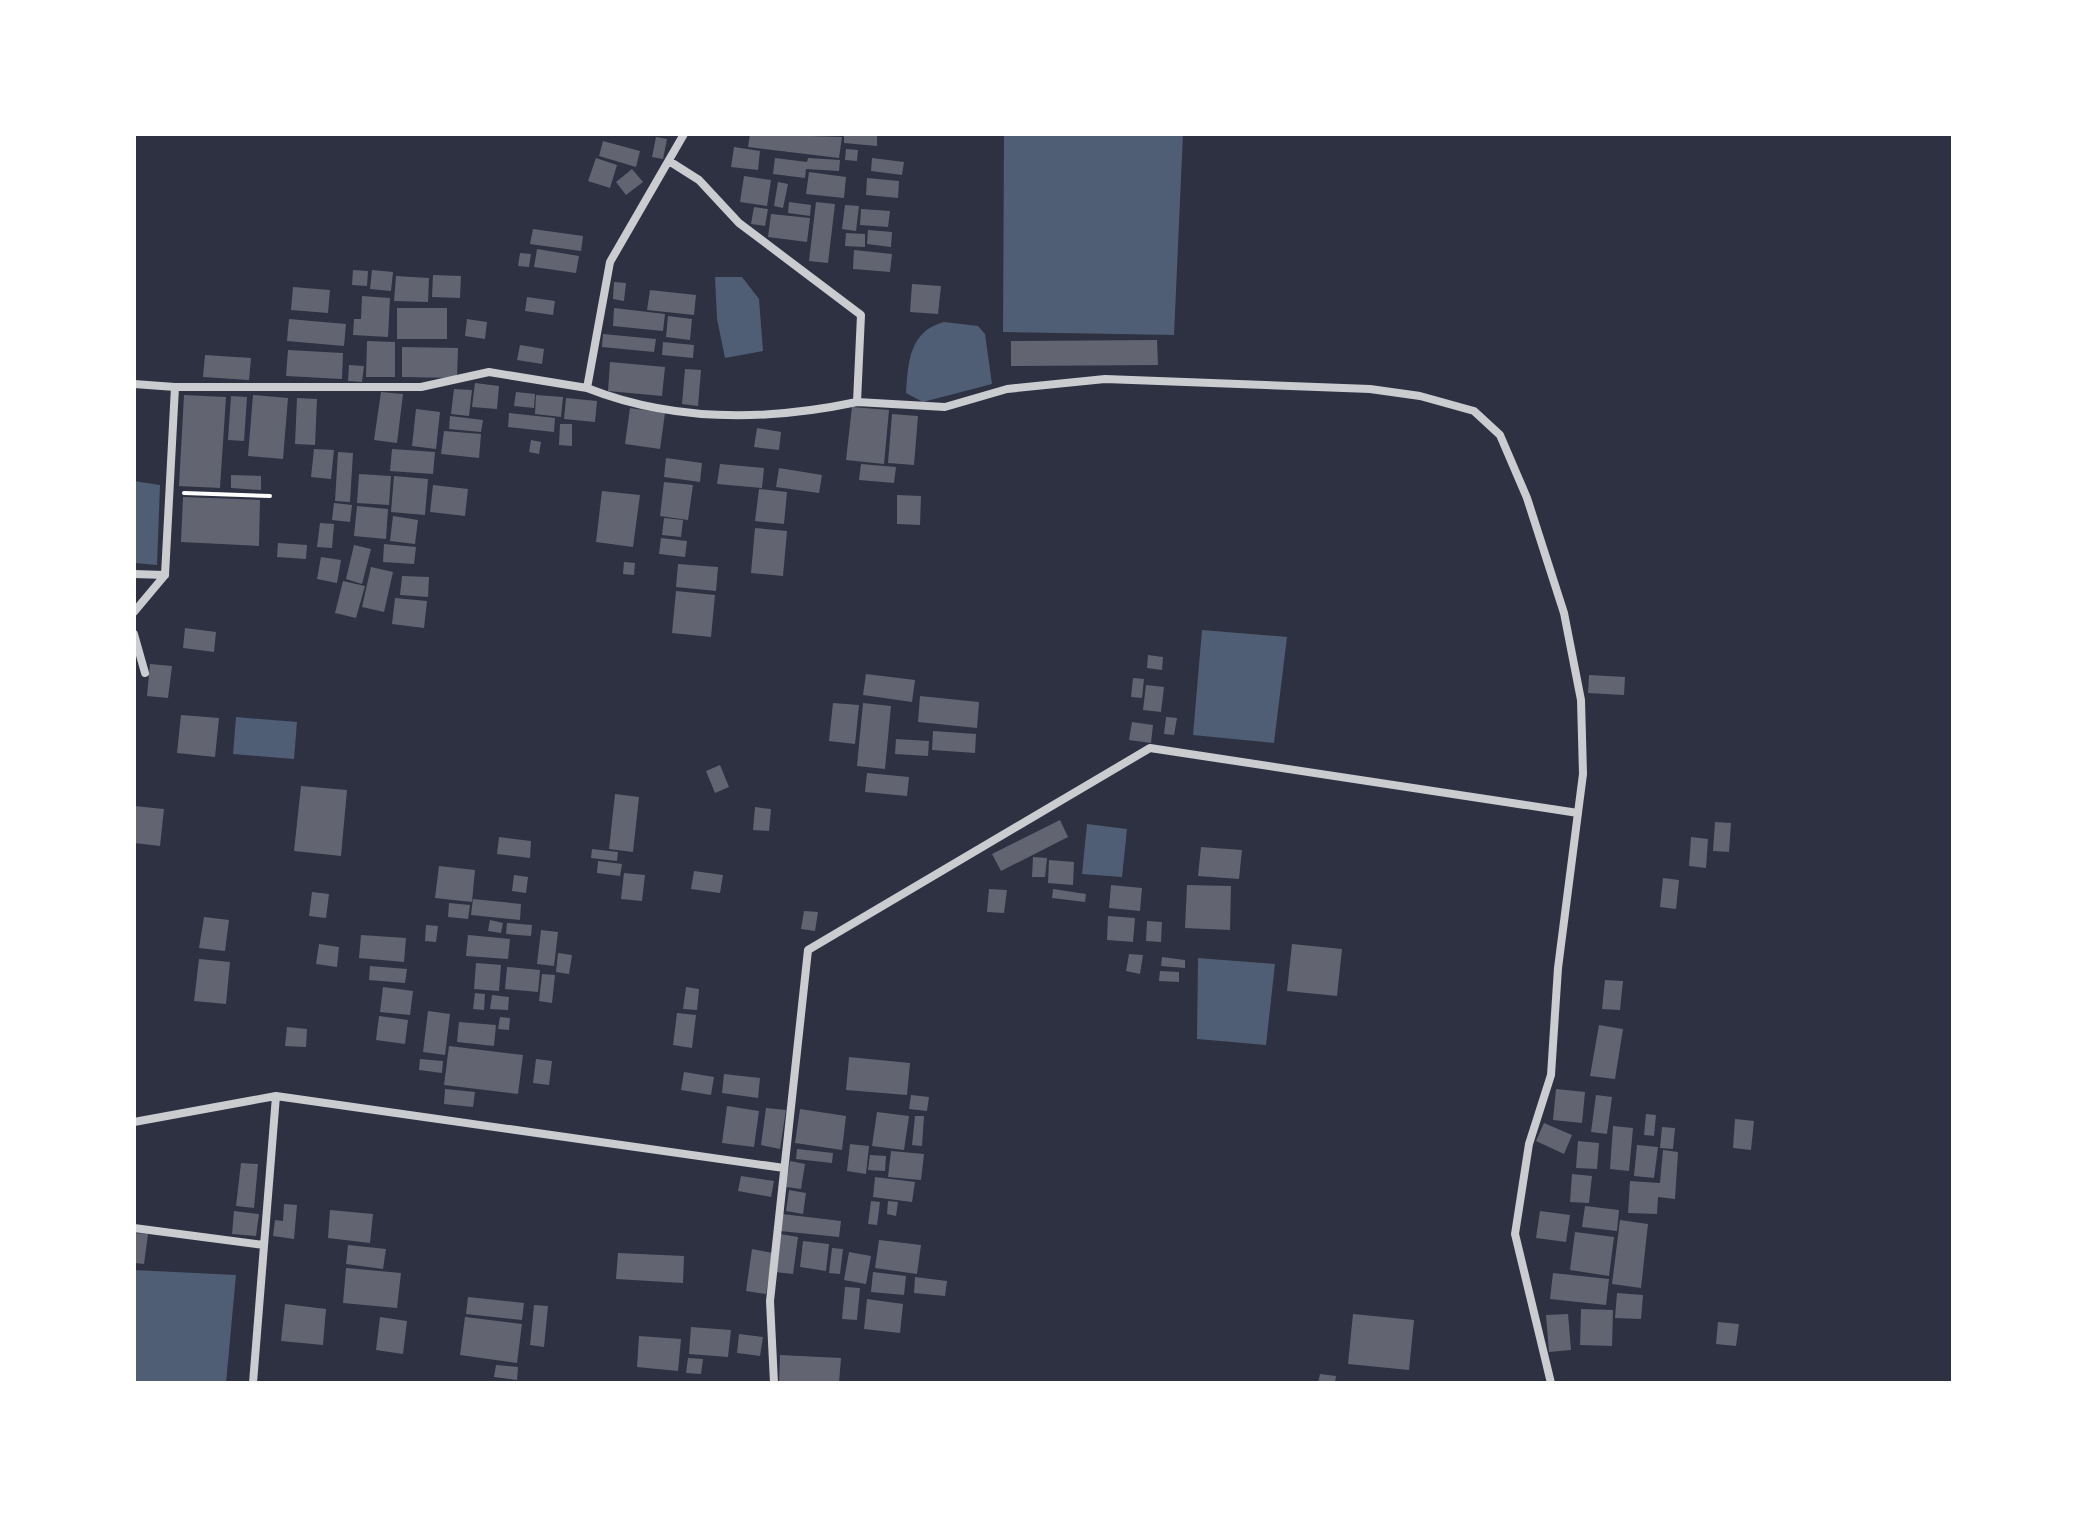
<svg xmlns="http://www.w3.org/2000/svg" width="2087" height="1517" font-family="'Golos Text',sans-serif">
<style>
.water{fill:#4f5d75}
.building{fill:#626471}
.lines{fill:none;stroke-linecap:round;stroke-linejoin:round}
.path{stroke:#fff;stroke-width:4}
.minor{stroke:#caccd0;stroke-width:8}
</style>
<rect width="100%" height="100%" fill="#2d3142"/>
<path class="water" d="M1004 134H1183L1174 335 1003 332Z
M715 277H742L759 299 763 351 725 358 717 319Z
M944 322 978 326 985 334 992 384 923 402 906 393C908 363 909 331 944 322Z
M134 481 160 485 157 565 134 563Z
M1202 630 1287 637 1274 743 1193 735Z
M236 717 297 722 294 759 233 754Z
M1087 824 1127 829 1122 877 1082 874Z
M1198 958 1275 964 1266 1045 1197 1039Z
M134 1270 236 1275 226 1383H134Z"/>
<path class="building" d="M750 134 842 137 839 158 748 147Z
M844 134H877V146L844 143Z
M656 137 667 139 663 159 652 157Z
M603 141 640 151 636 167 599 156Z
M734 147 760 151 758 170 731 167Z
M846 149 858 150 857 161 845 160Z
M596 158 617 165 610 188 588 181Z
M775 158 807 162 808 158 840 160 839 171 806 169 805 178 773 174Z
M872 158 904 162 902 175 871 171Z
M632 169 643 182 626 195 616 182Z
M809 172 846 177 844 198 806 194Z
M744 176 771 180 767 206 740 202Z
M867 178 899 181 898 198 866 195Z
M778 182 788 184 783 208 774 206Z
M789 202 811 205 810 216 788 213Z
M816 202 835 204 828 263 809 261Z
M845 205 859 206 856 231 842 229Z
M754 207 768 209 765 226 751 224Z
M861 209 890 211 888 227 860 225Z
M771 214 810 218 807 242 768 237Z
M533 229 583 236 581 251 530 244Z
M868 230 892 232 891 247 867 244Z
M846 233 865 234V247L845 246Z
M537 249 579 256 576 273 534 267Z
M854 250 892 254 890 272 853 269Z
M520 253 531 254 529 267 518 266Z
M353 270 368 271 367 286 352 285Z
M372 270 393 272 391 291 370 289Z
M433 275 461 276 460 298 432 297Z
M396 276 429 278 428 302 394 301Z
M614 282 626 283 624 301 613 299Z
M912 284 941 286 938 314 910 312Z
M293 287 330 290 328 313 291 310Z
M650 290 696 295 694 315 647 310Z
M362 296 390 298 388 337 353 335 354 319H361Z
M527 297 555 301 553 315 525 311Z
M397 308H447V339H397Z
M614 308 665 314 663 331 613 326Z
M668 316 692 319 690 340 666 337Z
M289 319 346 324 344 346 287 341Z
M467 319 487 322 485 339 465 336Z
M603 334 656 339 654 352 602 347Z
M1157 340 1158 365 1011 366V341Z
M367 341 395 342V377H366Z
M663 342 694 345 693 358 662 355Z
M520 345 544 349 542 364 517 360Z
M402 347 458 348 457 378 402 377Z
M288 350 343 353 342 379 286 376Z
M205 355 251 358 249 380 203 377Z
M610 362 665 367 662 396 608 391Z
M349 365 364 366 362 382 348 381Z
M685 369 701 370 698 406 682 404Z
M475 383 499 386 497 409 472 407Z
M454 389 472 390 469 416 451 414Z
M381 392 403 394 397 443 374 440Z
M516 392 535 394 534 408 514 406Z
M184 395 226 397 220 488 179 486Z
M253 395 288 398 283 459 248 456Z
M536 395 563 397 561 417 535 414Z
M231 396 247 397 244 441 228 440Z
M297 398 317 399 315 445 295 444Z
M566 398 597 401 595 422 564 419Z
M852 407 889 410 884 464 846 460Z
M630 408 665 413 660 449 625 444Z
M416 409 440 412 436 449 412 446Z
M509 413 555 418 554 432 508 427Z
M892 414 918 416 914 465 888 463Z
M450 416 483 420 481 432 449 429Z
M560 424H572V446L559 445Z
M757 428 781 432 779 450 754 447Z
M444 431 481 434 479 458 441 454Z
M531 440 541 442 539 454 529 452Z
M314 449 334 450 331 479 311 477Z
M392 449 435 452 433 474 390 471Z
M338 452 353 453 350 502 335 501Z
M666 458 702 463 700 482 664 477Z
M720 464 764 468 762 488 717 484Z
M861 464 896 467 894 483 859 480Z
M779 468 822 475 819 493 776 487Z
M359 474 391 476 389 505 357 503Z
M231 475 261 476V490L231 488Z
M394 476 428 479 425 515 391 512Z
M664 482 693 485 688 520 660 516Z
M433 485 468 489 465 516 430 512Z
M759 489 787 492 784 524 755 521Z
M602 491 640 495 633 547 596 542Z
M897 495 921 496 920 525 897 524Z
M183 497 260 500 259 546 181 542Z
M334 503 352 505 350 522 332 520Z
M357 506 388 509 386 539 354 536Z
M393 516 418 520 415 544 390 541Z
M664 518 683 520 681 537 662 535Z
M320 523 334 524 332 548 317 547Z
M755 528 787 531 783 576 751 573Z
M661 538 687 541 685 557 659 554Z
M278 543 307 545 306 559 277 557Z
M384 544 416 547 414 564 383 562Z
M354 545 371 549 362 584 346 579Z
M321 557 341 560 337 583 317 579Z
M624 562 635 563 634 575 623 574Z
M678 564 718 567 716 591 676 587Z
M371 567 393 572 384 612 362 607Z
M402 576 429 577 428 597 400 595Z
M343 581 365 586 356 618 335 613Z
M676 591 715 595 711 637 672 633Z
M395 598 427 601 424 628 392 624Z
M185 628 216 632 214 652 183 648Z
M1148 655 1163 657 1162 670 1147 668Z
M150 664 172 666 168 698 147 696Z
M866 674 915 680 912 702 863 695Z
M1589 675 1625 677 1624 695 1588 693Z
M1133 678 1144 679 1142 698 1131 697Z
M1146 685 1164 687 1161 712 1143 710Z
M920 696 979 702 977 728 918 722Z
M833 703 859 705 855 744 829 741Z
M863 703 891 706 885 769 857 766Z
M181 715 219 718 215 757 177 753Z
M1166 717 1177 718 1174 735 1164 734Z
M1132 722 1153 725 1151 743 1129 740Z
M933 731 976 734 975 753 932 750Z
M896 739 929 741 928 756 895 754Z
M720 765 729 787 715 793 706 771Z
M867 773 909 777 907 796 865 792Z
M301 786 347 790 341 856 294 851Z
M615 794 639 797 633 852 609 849Z
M134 806 164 809 160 846 134 843Z
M755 807 771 809 769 831 753 830Z
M1060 820 1068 837 1001 871 992 854Z
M1715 822 1731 823 1729 852 1713 851Z
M499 837 531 841 530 858 497 854Z
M1691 837 1708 839 1706 868 1689 866Z
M1201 847 1242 850 1239 879 1198 876Z
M592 849 618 852 617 861 591 858Z
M1033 857 1047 858 1045 877H1032Z
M1049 860 1074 862 1073 885 1048 883Z
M598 861 622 864 620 876 597 873Z
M439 866 475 870 472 902 435 898Z
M694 871 723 875 720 893 691 889Z
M624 873 645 875 642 901 621 899Z
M514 875 528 877 526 893 512 891Z
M1663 878 1679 880 1676 909 1660 907Z
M1111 885 1142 888 1140 911 1109 908Z
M1187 885 1231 886 1230 930 1185 928Z
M989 889 1007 890 1004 913 987 912Z
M1053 889 1086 894 1085 902 1052 898Z
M312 892 329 894 326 918 309 916Z
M473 899 521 904 520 920 471 915Z
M449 903 470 905 468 919 448 917Z
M804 911 818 912 815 931 801 929Z
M1108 916 1135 918 1133 942 1107 940Z
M204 917 229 920 225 951 199 948Z
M490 920 503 923 501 933 488 931Z
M1147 921 1162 922 1161 942 1146 941Z
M507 923 532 925 531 936 506 934Z
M426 925 438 926 436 942 425 941Z
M541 930 558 932 554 966 537 964Z
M361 935 406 938 404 962 359 958Z
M468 935 510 939 508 959 466 956Z
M319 944 339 947 337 967 316 964Z
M1292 944 1342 949 1337 996 1287 991Z
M558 953 572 955 569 974 556 972Z
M1129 954 1143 955 1140 974 1126 971Z
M1162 957 1185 960V968L1161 966Z
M199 959 230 962 226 1004 194 1001Z
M476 963 501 965 499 991 474 989Z
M370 966 407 969 405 983 369 980Z
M507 967 540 970 538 992 505 989Z
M1160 971 1179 972V982L1159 981Z
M542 974 555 975 552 1003 539 1001Z
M1605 980 1623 981 1620 1010 1602 1009Z
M383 987 413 991 410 1015 380 1012Z
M686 987 699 989 697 1010 683 1009Z
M475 993 485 994 484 1010 473 1009Z
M492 995 509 997 508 1010 490 1009Z
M428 1011 450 1014 445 1055 423 1052Z
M677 1013 696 1015 692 1048 673 1045Z
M379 1016 408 1020 405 1044 376 1040Z
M500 1017 510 1018 509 1030 498 1029Z
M459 1022 496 1025 494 1046 457 1042Z
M1599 1025 1623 1029 1615 1079 1590 1076Z
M287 1027 307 1029 306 1047 285 1046Z
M449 1046 523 1055 518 1094 444 1085Z
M849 1057 910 1063 907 1095 846 1090Z
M420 1059 443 1061 442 1073 419 1070Z
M536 1059 552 1061 549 1085 533 1083Z
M684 1072 714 1077 711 1095 681 1090Z
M724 1074 760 1078 758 1098 722 1093Z
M445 1089 475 1092 473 1107 444 1104Z
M1556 1089 1585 1092 1582 1123 1553 1120Z
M911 1095 929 1097 927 1111 909 1109Z
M1596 1095 1612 1097 1607 1134 1591 1132Z
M727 1106 759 1111 754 1147 722 1143Z
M766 1108 786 1110 780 1149 761 1145Z
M800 1109 846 1116 842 1150 795 1143Z
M877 1112 909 1116 904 1150 872 1146Z
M1646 1114 1656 1115 1654 1136 1644 1135Z
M915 1116H924L922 1146 912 1145Z
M1735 1119 1754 1121 1751 1150 1733 1148Z
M1544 1123 1572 1135 1564 1154 1536 1141Z
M1613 1126 1633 1128 1629 1171 1610 1169Z
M1662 1127 1675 1128 1673 1149 1660 1148Z
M1578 1141 1599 1143 1597 1169 1576 1168Z
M850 1144 869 1146 866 1174 847 1171Z
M1637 1145 1658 1147 1654 1178 1634 1176Z
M797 1149 833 1153 832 1163 796 1159Z
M1663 1150 1678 1152 1675 1199 1658 1197 1657 1214 1628 1213 1630 1181 1660 1183Z
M891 1151 924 1154 921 1180 888 1177Z
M870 1155 886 1156 885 1171 868 1170Z
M790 1161 805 1164 801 1189 786 1187Z
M241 1163 258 1164 254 1208 236 1206Z
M1572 1174 1592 1176 1589 1203 1570 1202Z
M741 1176 774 1181 771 1197 738 1191Z
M875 1177 915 1182 912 1202 873 1197Z
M789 1190 806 1193 803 1214 786 1211Z
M871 1201 880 1202 877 1225 868 1224Z
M888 1201 898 1202 896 1216 887 1214Z
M284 1204 297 1205 294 1239 273 1236 275 1220 283 1221Z
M1585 1206 1619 1210 1617 1231 1582 1227Z
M330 1210 373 1214 370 1243 328 1238Z
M234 1211 259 1214 256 1236 232 1234Z
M1540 1211 1570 1215 1566 1242 1536 1238Z
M782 1214 841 1221 839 1237 780 1231Z
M1620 1220 1648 1224 1641 1288 1612 1284Z
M1575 1232 1614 1237 1609 1276 1570 1270Z
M134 1233 148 1234 144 1264 134 1263Z
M780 1234 798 1237 793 1274 775 1272Z
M879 1240 921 1245 917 1274 875 1268Z
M803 1241 829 1244 826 1271 800 1267Z
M348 1245 386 1249 383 1269 346 1264Z
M832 1248 843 1249 840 1274 829 1273Z
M752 1249 773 1253 766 1294 746 1291Z
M849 1252 871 1256 866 1284 844 1280Z
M618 1253 684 1256 683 1283 616 1279Z
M346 1268 401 1273 397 1308 343 1303Z
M873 1272 906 1276 904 1295 871 1292Z
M1553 1273 1609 1279 1606 1305 1550 1299Z
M915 1277 947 1281 945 1296 914 1293Z
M845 1287 860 1288 857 1320 842 1319Z
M1617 1293 1643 1295 1641 1319 1615 1318Z
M468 1297 524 1303 522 1320 466 1314Z
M867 1299 903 1304 900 1333 864 1329Z
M285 1304 326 1309 323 1345 281 1341Z
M534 1305 548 1306 544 1347 530 1345Z
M1581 1309 1613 1310 1612 1346 1580 1345Z
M1353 1314 1414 1320 1409 1370 1348 1364Z
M1568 1314 1571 1350 1549 1352 1546 1315Z
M380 1317 407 1321 403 1354 376 1350Z
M465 1317 522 1324 517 1363 460 1355Z
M1718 1322 1739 1324 1736 1346 1716 1344Z
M691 1327 731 1330 728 1357 689 1354Z
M739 1334 763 1337 760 1356 737 1353Z
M639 1336 681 1339 678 1371 637 1367Z
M780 1355 841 1358 839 1383H779Z
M688 1358 703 1359 701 1374 686 1373Z
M496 1365 518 1367 517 1380 494 1377Z
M1320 1374 1336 1376 1335 1383H1318Z"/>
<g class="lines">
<path class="path" d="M184 493 270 496"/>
<path class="minor" d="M669 161 699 180 739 223 861 315 857 402 945 407 1007 389 1105 379 1370 389 1420 396 1474 411 1500 435 1527 498 1564 613 1581 700 1583 774 1558 968 1551 1075 1529 1144 1515 1234 1551 1383
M134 384 175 387
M587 388C673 422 767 421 857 402
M134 574 165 575 175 387H421L489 372 587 388 610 262 684 134
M134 612 165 575
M134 634 145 673
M134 1122 276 1096 784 1168
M134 1228 264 1245
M253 1383 276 1096
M774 1383 770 1301 808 950 1150 748 1578 813"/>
</g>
<rect width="2087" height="1517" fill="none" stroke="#ffffff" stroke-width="272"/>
</svg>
